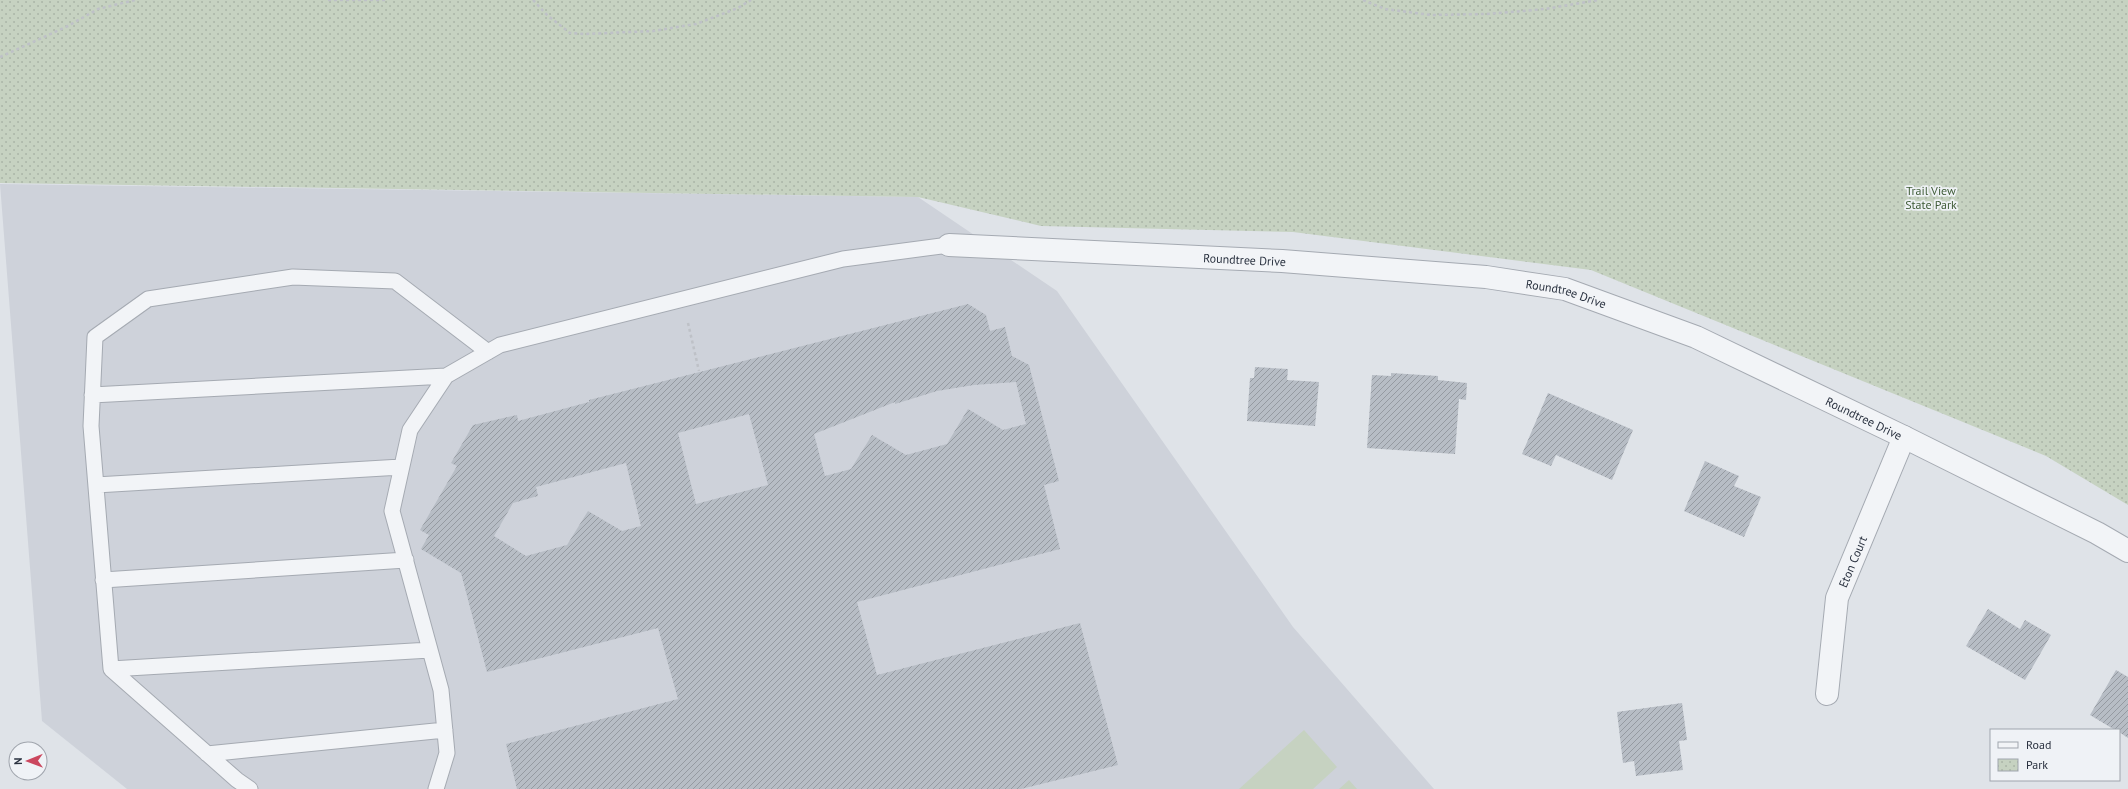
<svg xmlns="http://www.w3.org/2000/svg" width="2128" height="789" font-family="'PT Sans',sans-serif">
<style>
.built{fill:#ced2da}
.grass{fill:#c6d2c1}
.park{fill:url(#park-dots)}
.building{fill:url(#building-hatch);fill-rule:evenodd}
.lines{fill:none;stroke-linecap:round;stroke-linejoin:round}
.lane-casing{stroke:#a5aab2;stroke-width:17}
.street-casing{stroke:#a5aab2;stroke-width:24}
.path{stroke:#bec1c7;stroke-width:2.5;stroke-dasharray:3 3;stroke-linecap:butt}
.lane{stroke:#f2f4f7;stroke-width:15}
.street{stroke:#f2f4f7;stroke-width:22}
.labels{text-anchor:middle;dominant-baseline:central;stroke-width:3.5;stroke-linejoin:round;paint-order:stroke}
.park-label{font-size:12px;fill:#3e5b36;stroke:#eff2f6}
.street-label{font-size:12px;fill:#29313f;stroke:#eff2f6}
</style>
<defs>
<pattern id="park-dots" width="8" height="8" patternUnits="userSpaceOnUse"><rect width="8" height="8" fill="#c6d2c1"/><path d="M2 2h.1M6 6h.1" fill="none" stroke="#aab5a7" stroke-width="1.8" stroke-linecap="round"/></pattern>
<pattern id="building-hatch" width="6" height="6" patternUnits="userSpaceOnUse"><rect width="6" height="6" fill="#b7bdc5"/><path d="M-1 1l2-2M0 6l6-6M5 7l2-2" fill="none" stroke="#959aa1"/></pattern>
</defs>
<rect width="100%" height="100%" fill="#dfe3e8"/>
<path class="built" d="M0 184 918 197 1057 291 1293 627 1434 789H127L42 721Z"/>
<path class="grass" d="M1304 730 1337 767 1313 789H1239Z
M1349 780 1357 789H1339Z"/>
<path class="park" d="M0 0H2128V505L2046 456 1591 270 1293 232 1041 226 918 197 0 183Z"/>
<path class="building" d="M968 304 986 315 990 331 1005 327 1012 356 1029 365 1059 481 1044 485 1060 549 857 602 877 675 1080 623 1118 765 1021 789H517L506 744 678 699 658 628 487 672 461 573 421 549 429 535 420 530 457 466 451 463 473 425 517 415 518 421 589 402V400ZM1016 382 1026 424 1003 430 968 409 947 444 906 455 872 435 851 469 825 476 814 434 895 402V404L937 391 974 385ZM749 414 768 485 696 504 678 433ZM626 463 641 526 622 531 588 511 567 545 526 556 494 536 513 503 538 496 536 487Z
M1255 367 1288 369 1287 380 1319 382 1315 426 1247 421 1250 378H1254Z
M1391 373 1438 376V380L1467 383 1466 400 1459 399 1455 454 1367 448 1372 375 1391 376Z
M1548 393 1633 430 1612 480 1556 455 1551 466 1522 454Z
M1705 461 1739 476 1734 486 1761 497 1744 537 1684 511Z
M1988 609 2020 629 2025 620 2051 635 2025 680 1966 646Z
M2116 670 2128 677V738L2119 732V730H2115L2090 715Z
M1682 703 1687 740 1679 741 1683 770 1636 776 1634 761 1623 763 1617 712Z"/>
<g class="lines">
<g class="lane-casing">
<path id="lane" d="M92 395 446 376
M96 485 401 467
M103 580 406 560
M111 669 430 650
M207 754 445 730
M250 789 237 780 111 669 91 426 95 337 148 299 293 277 395 281 488 352
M436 789 447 753 441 690 392 511 410 430 446 376 500 345 843 259 949 245"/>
</g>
<g class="street-casing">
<g id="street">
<path id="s1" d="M949 245 1282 261 1486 277 1565 289 1696 337 1904 437 2097 533 2128 551"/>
<path id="s2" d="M1827 694 1837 598 1904 437"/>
</g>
</g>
<path class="path" d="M328 0H387
M533 0 547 15 570 33 585 34 653 31 696 24 738 8 751 0
M1363 0 1385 9 1431 15 1486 14 1545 9 1598 0
M0 57 68 26 98 9 135 0
M688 323 699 371"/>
<use href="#lane" class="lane"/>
<use href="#street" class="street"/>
</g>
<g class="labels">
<g class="park-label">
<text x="1931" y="190">Trail View<tspan x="1931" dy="14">State Park</tspan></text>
</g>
<g class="street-label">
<text stroke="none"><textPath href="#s1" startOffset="296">Roundtree Drive</textPath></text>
<text stroke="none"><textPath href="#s1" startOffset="620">Roundtree Drive</textPath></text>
<text stroke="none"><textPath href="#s1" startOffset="944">Roundtree Drive</textPath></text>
<text stroke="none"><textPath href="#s2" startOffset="136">Eton Court</textPath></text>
</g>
</g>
<rect x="1990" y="729" width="130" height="52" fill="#eff2f6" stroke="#a0a5ad"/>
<rect x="1998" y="742" width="20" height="6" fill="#f2f4f7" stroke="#a0a5ad"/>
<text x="2026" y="749" font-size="12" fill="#29313f">Road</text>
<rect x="1998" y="759" width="20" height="12" fill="url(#park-dots)" stroke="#a0a5ad"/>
<text x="2026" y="769" font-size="12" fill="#29313f">Park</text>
<g transform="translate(28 761) rotate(269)"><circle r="19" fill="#eff2f6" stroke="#a0a5ad"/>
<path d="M0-3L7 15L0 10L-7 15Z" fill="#cb475e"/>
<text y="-6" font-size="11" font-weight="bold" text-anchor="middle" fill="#29313f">N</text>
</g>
</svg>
